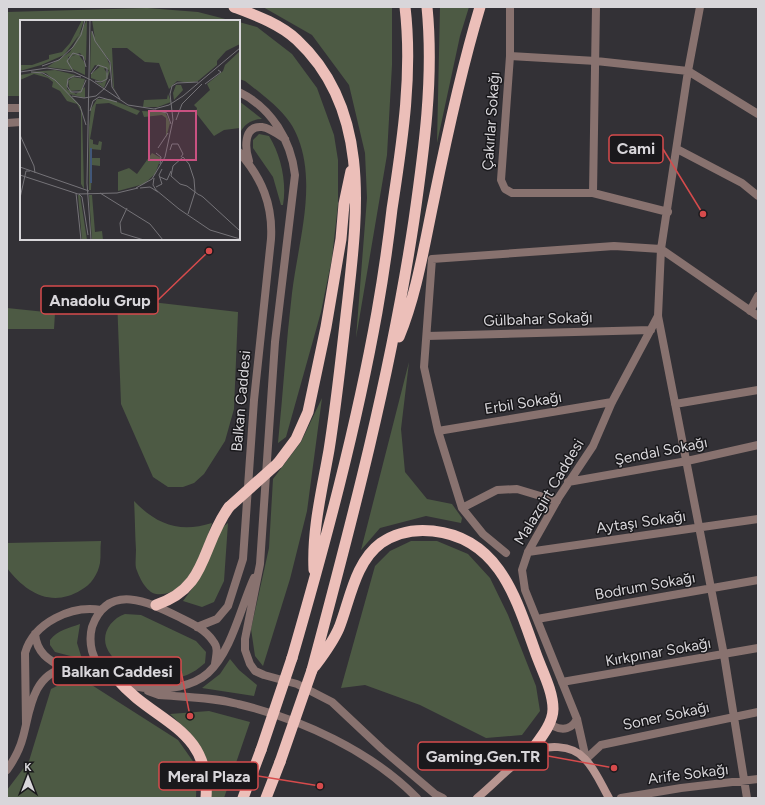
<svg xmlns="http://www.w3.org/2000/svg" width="765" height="805" font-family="Figtree,sans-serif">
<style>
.green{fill:#4d5a44}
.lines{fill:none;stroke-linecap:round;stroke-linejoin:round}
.minor{stroke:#88726f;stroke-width:8}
.tertiary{stroke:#88726f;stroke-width:8}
.secondary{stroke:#b89691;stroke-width:8}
.trunk{stroke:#ecbfb9;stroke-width:11}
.trunk-bridge{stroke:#ecbfb9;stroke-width:11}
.labels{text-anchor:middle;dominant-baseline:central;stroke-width:3;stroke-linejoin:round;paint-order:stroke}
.street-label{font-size:15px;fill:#d8d6da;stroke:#1a191c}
.inset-river{fill:none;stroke:#415678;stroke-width:2}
.inset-road{fill:none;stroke:#757378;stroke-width:1}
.view{fill:#c95181;fill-opacity:0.15;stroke:#c95181;stroke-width:2}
.inset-edge{fill:none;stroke:#d8d6da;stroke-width:2}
.leader{fill:none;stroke:#d64b4c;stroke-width:1.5}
.callout-dot{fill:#d64b4c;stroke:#1a191c;stroke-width:1.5}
.callout{fill:#1a191c;stroke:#d64b4c;stroke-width:1.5}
.callout-label{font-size:16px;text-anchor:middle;font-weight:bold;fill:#d8d6da}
</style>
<rect width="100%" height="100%" fill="#333136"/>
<path class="green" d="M263 7H392V65L387 155 356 338 367 198 365 153 349 85 312 35Z
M440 7H469L460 36 437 143Z
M147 8 198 12 233 21H21V96H7V12Z
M239 22 257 27 292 54 317 88 334 135 338 160V204L332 258 321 312 286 437 278 443C283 393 286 343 292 293 298 243 317 186 298 138 289 113 265 97 245 81L239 79Z
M239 101 262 119C251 119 241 126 239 137Z
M259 134 269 136C281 155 287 183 283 205H281L273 177 253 148V140Z
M117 298 238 312 234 409 225 441 204 474 194 483 183 487H168L153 477 121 404Z
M7 308 55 313 54 329H7Z
M409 362 401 429 405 472 427 499 452 504 462 518 461 523 426 516 380 528 361 550Z
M322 398 307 511 290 579 263 666 255 656 251 629 269 548 273 479 301 442Z
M134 501C157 525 180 533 212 523 203 548 189 598 156 594 146 592 139 577 136 568 135 563 136 556 136 550 135 534 135 517 134 501Z
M228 523 224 581 214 602 202 607 183 601 197 582 219 530Z
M101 541C100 548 101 556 100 563 98 574 91 585 81 590 52 608 26 593 7 568V543Z
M411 541H437L468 554 490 578 508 615 536 686 540 711 522 735 486 738 420 705 365 685 341 688 375 566 390 551Z
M125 614 141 615 196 641 206 652 205 663C181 685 159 681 132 668 124 665 116 662 111 655 98 639 108 620 125 614Z
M80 624 77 643 82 659 55 652 50 645V640C58 630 69 628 80 624Z
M230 659 239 670 257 685 254 696 202 688 220 674Z
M69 680 87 682 178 740 197 767 196 798H7V790L29 761 51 689Z
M209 711 250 722 224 798H211L207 761 191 734 170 714Z"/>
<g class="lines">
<path class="minor" d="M510 7V56L501 180 505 189 512 193H593L668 212
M700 7 688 71 661 249 658 316 724 655 747 798
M510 56 596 61 688 71 758 114
M677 149 742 183 758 196
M593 193 596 7
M750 311 758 296
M427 336 651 330
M675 404 758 390
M438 431 612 402
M568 482 687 461 758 445
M462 508 497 490 517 489 557 501
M528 552 758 519
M506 553 483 534 462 508 438 431 424 367 432 259 614 246 661 249 758 316
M537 619 758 580
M562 682 758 648
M550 720 553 726C563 731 572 729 577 719
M586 759 577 719 525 590 522 570 528 552 559 497 593 446 612 402 658 316
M586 759 601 745 758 712
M621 798 681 788 758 779"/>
<path class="tertiary" d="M239 92C272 108 291 141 295 175L275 342 260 564 245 639V650L250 664 255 671 264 675 297 684 332 702 382 749 435 794 443 798
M7 108H21
M7 123 21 122
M249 161C245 149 243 125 262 127 270 128 279 135 285 139
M197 627 217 619 228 606 243 559 254 400 271 239C273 205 262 178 239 152
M35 634C37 653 48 660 64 668
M215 664C216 656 219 648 213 641 205 629 191 623 179 617 149 602 108 582 92 627 90 635 90 643 92 651 103 694 179 699 208 673 232 651 241 606 254 578
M148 691 159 695C185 697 212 697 238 704 301 719 371 751 417 798
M26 724 25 653C34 622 72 605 101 610
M7 770C14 760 20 749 23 737 30 711 32 675 65 668 77 665 92 670 104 672"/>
<path class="secondary" d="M477 798C494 784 510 766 528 754 545 744 572 744 585 759 595 769 602 786 609 798"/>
<path class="trunk" d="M234 7C255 15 280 24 297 40 370 108 358 209 348 298 342 349 337 400 329 450 322 490 312 529 314 570
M399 337C417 293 424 246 434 199 447 135 461 70 480 7
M278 463 296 439 308 412 326 327 341 239 344 204 351 171
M156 605C209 587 200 547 229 507
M292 658C325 544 356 429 377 312 383 278 388 244 392 209 402 143 413 75 405 7
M315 666C324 654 333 642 339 628 350 600 355 562 381 543 397 532 415 529 433 531 499 538 516 598 535 651 541 669 553 690 553 709 553 725 538 741 529 754
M312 670C352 521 391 373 414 220 424 150 434 78 427 7
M117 679C154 723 211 727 206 798
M243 798 261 750
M266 798 280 762"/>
<path class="trunk-bridge" d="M229 507 278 463
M261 750 292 658
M280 762 312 670"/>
</g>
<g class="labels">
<g class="street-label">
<text transform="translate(491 121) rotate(-86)">Çakırlar Sokağı</text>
<text transform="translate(538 319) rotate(-2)">Gülbahar Sokağı</text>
<text transform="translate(241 401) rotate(-85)">Balkan Caddesi</text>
<text transform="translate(523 403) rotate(-9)">Erbil Sokağı</text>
<text transform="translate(661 451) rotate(-11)">Şendal Sokağı</text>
<text transform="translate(549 492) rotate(-59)">Malazgirt Caddesi</text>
<text transform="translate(641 522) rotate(-8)">Aytaşı Sokağı</text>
<text transform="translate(645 586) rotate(-10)">Bodrum Sokağı</text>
<text transform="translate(658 652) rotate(-10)">Kırkpınar Sokağı</text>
<text transform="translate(666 716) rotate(-12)">Soner Sokağı</text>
<text transform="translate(688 774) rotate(-7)">Arife Sokağı</text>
</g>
</g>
<g transform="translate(20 20)">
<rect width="220" height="220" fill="#333136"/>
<path d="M62 0H64L59 15 44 35 21 45 0 51V45H12L29 39V35L42 32 50 23ZM67 0 66 41 60 33 48 37 51 50 27 47 50 32ZM72 0H220V24L206 31 197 41V45L178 61 170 63 157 61 149 69 139 43 125 42 107 28H92L94 68 99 77 93 67 91 43 75 19ZM71 11 85 34 91 48 84 68 76 62 82 63 89 50 75 45 70 53ZM220 31V108L204 110 194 116 176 93 177 88 174 85 190 70 187 64 203 51 205 45ZM58 34 65 43V55L50 48 49 37ZM82 45 88 55 82 62 71 58V54ZM35 50 56 55 48 59 47 69 56 74 65 67V78L49 74 26 53 10 52ZM18 52 35 60 58 83 62 91 64 169 61 164V91L57 84 47 81 40 71 32 67 33 62 28 58 14 54 0 60V55ZM53 57 65 59 62 70 50 71 48 61ZM156 65H161L163 70 154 80 153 73ZM148 74 151 82 138 87H123L124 80 147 79ZM77 79H90L120 91 117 95 89 83 76 84 70 119 73 120V124L78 125 79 121 82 122 81 130 71 129V138H80V146L72 145 71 170H69V107L71 89ZM122 91 145 92 150 103 146 118V98L142 95 124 97ZM132 133 141 138 135 154 124 164 98 171V152L109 148 117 154ZM58 175H60L67 220H62ZM69 175H72L75 212 82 211 83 220H72Z" fill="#4d5a44"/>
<path class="inset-river" d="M71 163V128"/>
<path class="inset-road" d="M70 0 67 163 71 220M72 11 75 21 90 42 92 67 100 79M22 46 39 40 53 27 61 15 65 0M53 51 47 41 53 33 63 36 66 47M0 52 27 48 54 52 71 60 108 85 134 89 149 85 163 76 220 28M11 52 23 53 35 60 60 86 66 105M71 54 78 45 87 48V59L81 62 75 61M61 57 54 56 48 59 47 66 51 72H61L66 60M185 64 201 52 198 50M52 76 64 78 76 76 85 68 90 59M135 90 147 93 151 104M70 91 73 81 79 77 97 82M156 100 162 84 182 64M0 115 14 146 15 153M138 128 148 113M150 130 152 124H158L163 134 161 137M136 133 141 137 140 144M0 147 69 171M0 155 58 174 97 173 118 168M140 157 147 160 151 151M134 158 133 165 136 170 159 189 190 210 220 219M136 167 142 164 139 155 142 149M116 168 132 159 145 137 153 100 150 74 152 66 157 63 178 62M120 168 130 167 138 172M56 173 61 220M80 173 130 204 143 220M59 174 62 177 68 215M0 178 6 151H10M107 188 100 203 101 213 124 220M168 194 175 172 174 159 169 144 163 137 153 146 151 156 160 164 167 166 179 175H180L183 177 220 211"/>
<path class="view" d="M129 91H176V140H129Z"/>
<rect width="220" height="220" class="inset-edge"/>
</g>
<path class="leader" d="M703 214L663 149M209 251L158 300M190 716L181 671M614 768L548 756M320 786L258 776"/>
<g class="callout-dot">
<circle cx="703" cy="214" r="4"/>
<circle cx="209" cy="251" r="4"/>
<circle cx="190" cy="716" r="4"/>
<circle cx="614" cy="768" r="4"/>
<circle cx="320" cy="786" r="4"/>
</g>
<g class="callout">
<rect x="609" y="135" width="54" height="28" rx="4"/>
<rect x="41" y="286" width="117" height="28" rx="4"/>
<rect x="53" y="657" width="128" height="28" rx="4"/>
<rect x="418" y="742" width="130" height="28" rx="4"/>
<rect x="159" y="762" width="99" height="28" rx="4"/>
</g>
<g class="callout-label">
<text x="636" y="154">Cami</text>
<text x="100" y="306">Anadolu Grup</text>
<text x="117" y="677">Balkan Caddesi</text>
<text x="483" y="762">Gaming.Gen.TR</text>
<text x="209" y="782">Meral Plaza</text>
</g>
<rect width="765" height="805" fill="none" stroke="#d8d6da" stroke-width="16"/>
<g transform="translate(28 777)" stroke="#1a191c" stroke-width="3" paint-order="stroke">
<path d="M0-3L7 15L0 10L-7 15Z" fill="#d8d6da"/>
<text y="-6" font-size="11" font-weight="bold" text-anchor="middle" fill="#d8d6da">K</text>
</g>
</svg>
